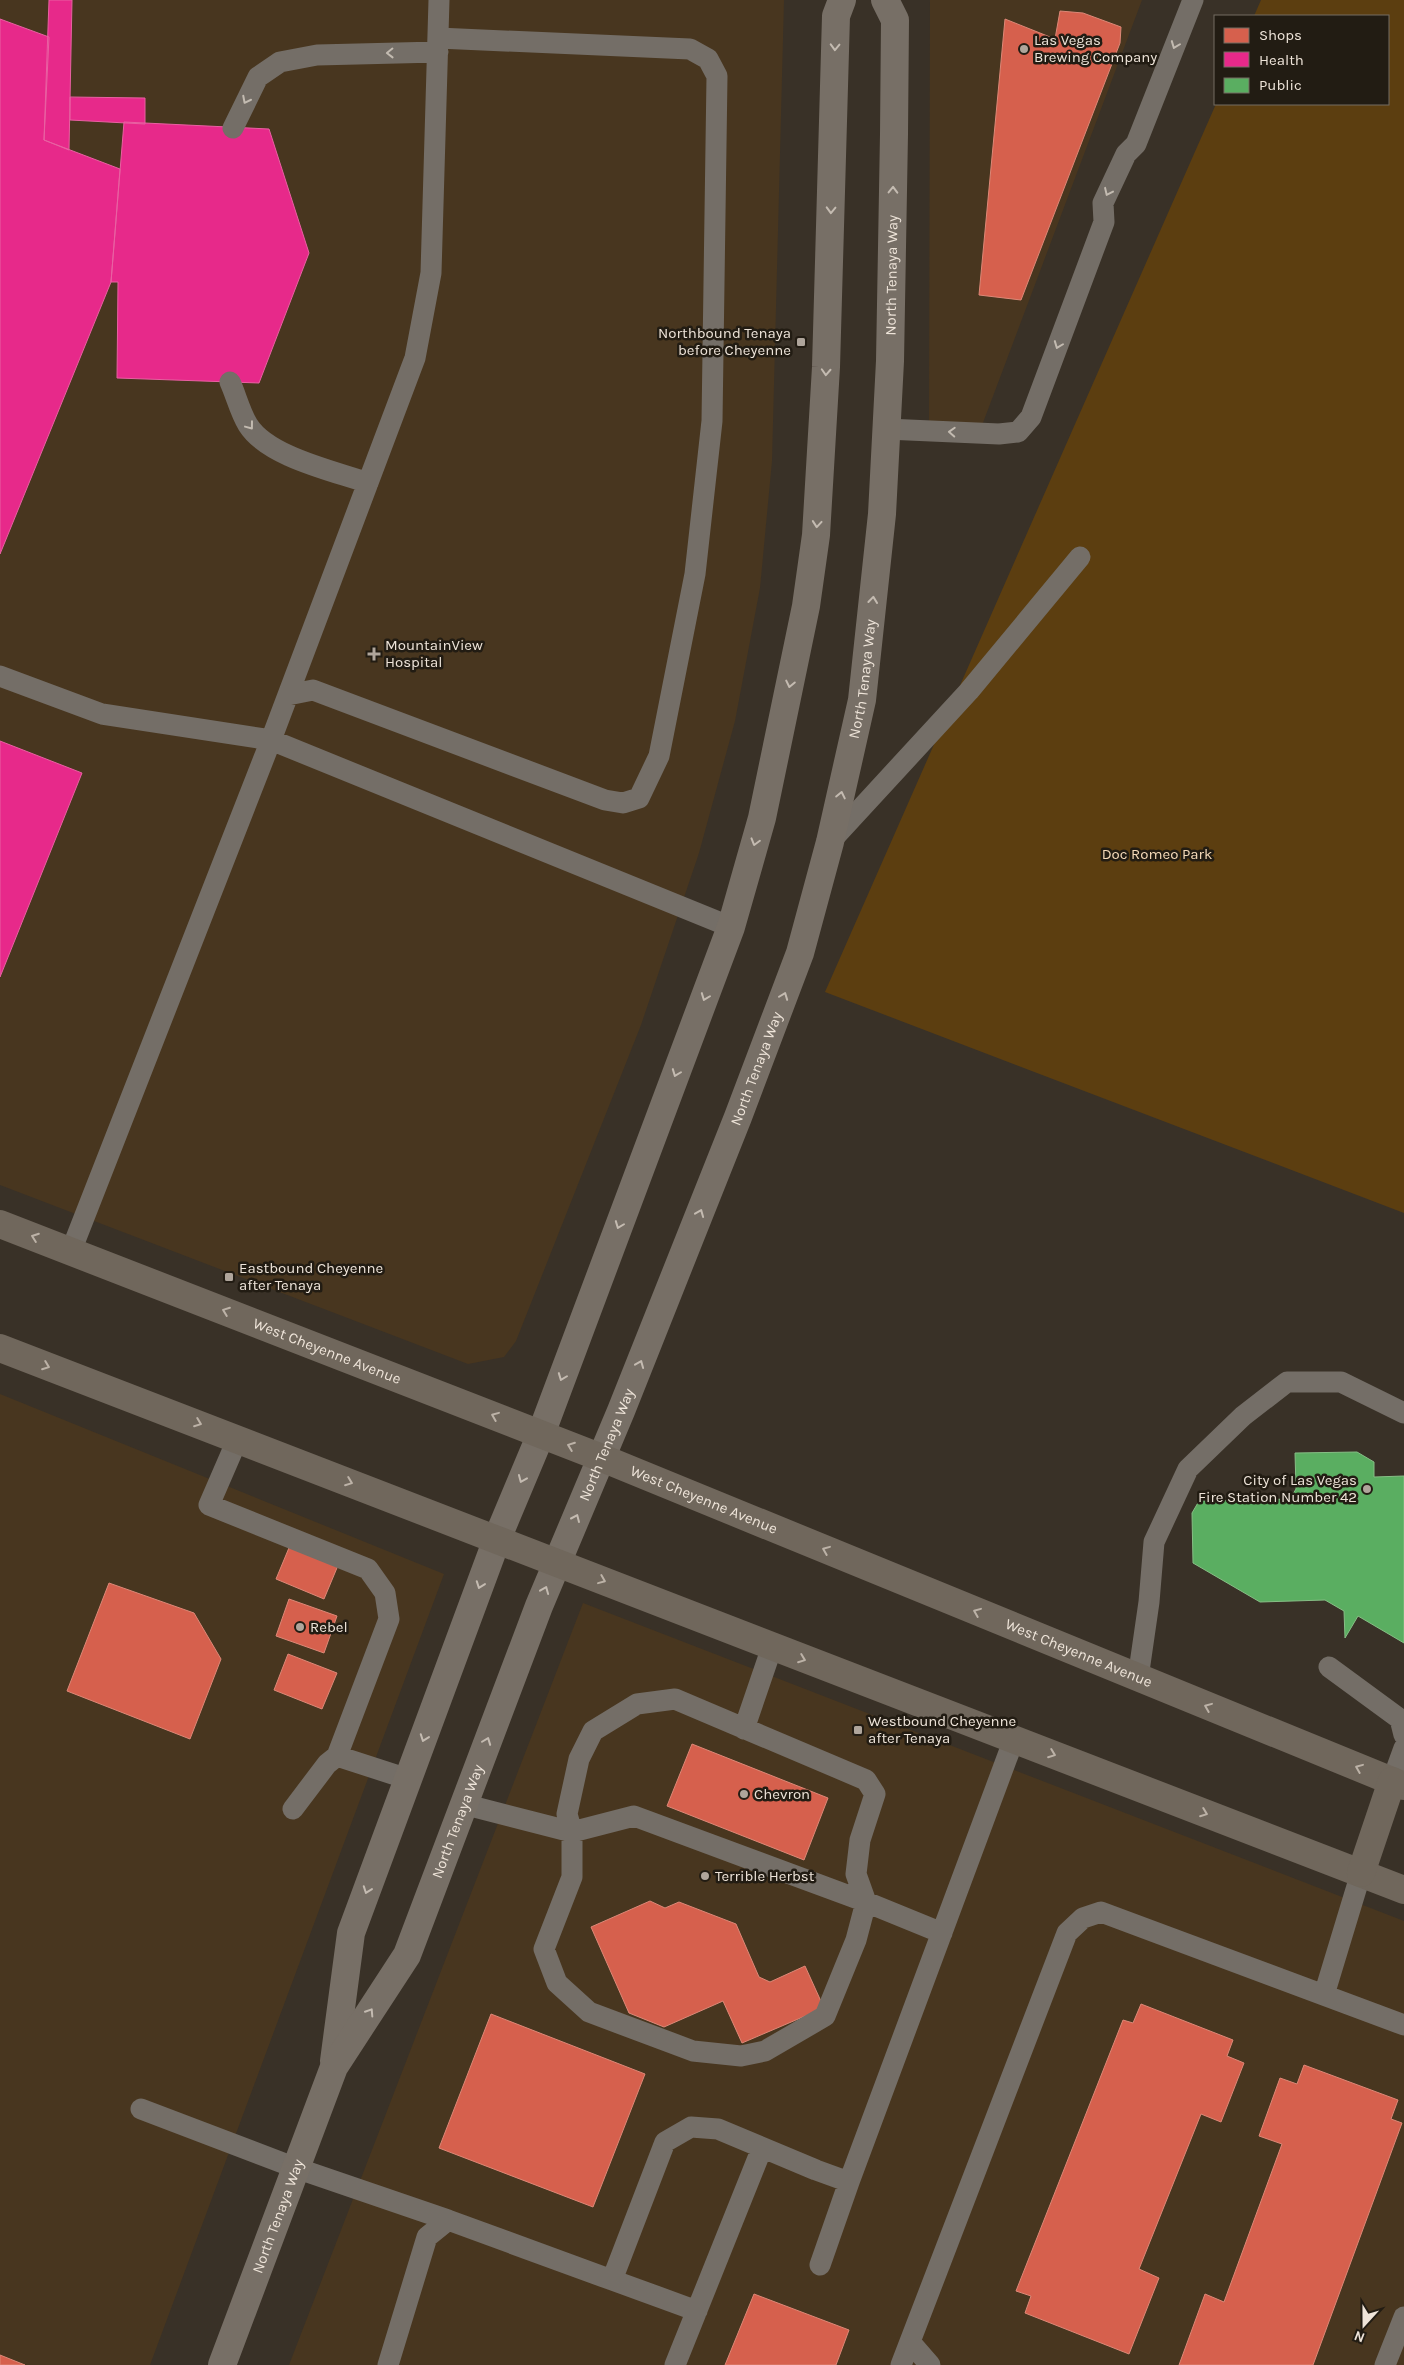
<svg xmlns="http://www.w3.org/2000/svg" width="1404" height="2365" font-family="Karla,sans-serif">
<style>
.built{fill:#48361f}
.green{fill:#5c3e10}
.shops{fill:#d6604d;stroke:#d87}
.health{fill:#e7298a;stroke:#e961a2}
.public{fill:#5aae61;stroke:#86be85}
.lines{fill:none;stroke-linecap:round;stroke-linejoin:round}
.service{stroke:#746e67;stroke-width:21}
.secondary{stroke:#776f66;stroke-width:28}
.primary{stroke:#70675c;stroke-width:28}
.oneway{stroke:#c3bbb1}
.oneway2{stroke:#c4bbb1}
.oneway3{stroke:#bcb2a7}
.poi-dot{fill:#afa59b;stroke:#221c13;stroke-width:2}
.labels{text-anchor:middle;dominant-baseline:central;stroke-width:5;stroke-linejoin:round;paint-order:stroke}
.poi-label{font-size:15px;fill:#eee4d9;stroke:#221c13;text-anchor:start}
.street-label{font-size:15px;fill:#eee4d9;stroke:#221c13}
.park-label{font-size:15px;fill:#f6dbba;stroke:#221c13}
</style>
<rect width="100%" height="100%" fill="#393127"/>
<path class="built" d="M0 0H784L772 461 760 588 735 721 699 853 641 1025 516 1341 504 1357 468 1364 0 1185Z
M930 0H1142L981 428 929 424Z
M0 1394 444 1574 150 2365H0Z
M583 1603 1404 1921V2365H289Z"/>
<path class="green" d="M1261 0H1404V1213L825 992 1216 104H1388V16H1254Z"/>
<path class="shops" d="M1060 11 1083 13 1121 27 1120 43 1021 300 979 295 1005 19 1055 39Z
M291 1543 339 1563 324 1599 276 1579Z
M109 1583 194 1613 221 1659 190 1739 67 1691Z
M289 1599 337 1616 324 1653 276 1636Z
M288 1654 337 1673 322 1709 274 1690Z
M692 1744 828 1798 804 1860 667 1806Z
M650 1901 665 1908 679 1902 736 1924 759 1977 770 1982 805 1966 824 2008 742 2043 723 2001 664 2027 629 2013 591 1927Z
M1141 2004 1233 2040 1227 2056 1244 2063 1221 2122 1201 2114 1139 2269 1159 2278 1129 2354 1025 2313 1031 2296 1016 2291 1123 2020 1133 2023Z
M491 2014 645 2074 593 2207 439 2148Z
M1304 2065 1398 2100 1391 2119 1402 2123 1313 2365H1179L1205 2294 1224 2302 1282 2144 1259 2136 1280 2078 1297 2084Z
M754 2294 849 2330 836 2365H725Z
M0 2355 25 2365H0Z"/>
<path class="health" d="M49 0H72L69 150 44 140Z
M0 19 49 37 44 140 120 169 111 282 0 554Z
M70 97 145 98V124L70 120Z
M124 122 269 129 309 253 259 383 117 378 118 282H111Z
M0 741 82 773 0 977Z"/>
<path class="public" d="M1357 1452 1374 1462V1477L1404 1476V1643L1358 1616 1345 1638 1344 1611 1325 1600 1260 1602 1193 1563 1192 1513 1199 1501 1290 1499 1296 1489 1295 1453Z"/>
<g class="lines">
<path class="service" d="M233 128 258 77 280 62 317 55 438 52
M230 382C236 395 240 412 248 425 268 457 334 471 368 483
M886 429 999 434 1018 432 1031 417 1104 222 1103 203 1126 154 1136 144 1193 0
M0 676 102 714 271 740 731 927
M288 695 313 690 605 800 623 803 639 798 659 756 695 574 712 421 717 76 708 59 690 49 438 38
M830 842 969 691 1080 557
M71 1251 271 740 415 358 431 273 439 0
M238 1438 209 1505 368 1569 385 1593 389 1619 337 1756
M1329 1667 1400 1719 1404 1735
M1138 1678 1149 1602 1154 1542 1188 1469 1243 1416 1287 1382H1341L1404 1413
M675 1699 866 1780 875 1794 860 1840 856 1874 866 1902 634 1816 572 1832 567 1814 579 1759 593 1731 637 1704Z
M744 1729 772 1647
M1392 1781 1404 1748
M463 1804 572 1832V1877L544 1949 557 1983 589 2012 693 2051 741 2056 765 2051 825 2016 856 1940 866 1902 942 1933
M293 1809 327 1764 337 1756 408 1779
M1324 1995 1361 1873
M141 2109 296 2168 448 2220
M820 2265 849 2182 1014 1739
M612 2280 697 2311
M910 2342 930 2365
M388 2365 427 2237 448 2220 612 2280 665 2142 691 2127 718 2129 816 2170 849 2182
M675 2365 762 2148
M901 2365 1067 1933 1083 1918 1101 1912 1404 2025
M1385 2365 1404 2317"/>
<g class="secondary">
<path d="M334 2061 351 1933 497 1539 541 1434 731 927 762 818 806 606 816 535 826 367 836 16 842 0"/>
<path id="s1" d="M222 2365 334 2067 407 1955 539 1606 621 1411 738 1117 800 953 830 842 862 700 882 514 890 361 894 134 895 20 885 0"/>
</g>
<g class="primary">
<path id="s2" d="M0 1224 602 1458 1404 1786"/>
<path d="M0 1348 1404 1890"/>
<path d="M1361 1873 1392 1781"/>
</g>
</g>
<defs><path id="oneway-chevron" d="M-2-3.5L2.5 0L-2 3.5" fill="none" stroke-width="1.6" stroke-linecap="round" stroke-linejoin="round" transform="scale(1.25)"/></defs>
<g class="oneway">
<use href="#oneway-chevron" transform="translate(1175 45) rotate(111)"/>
<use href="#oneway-chevron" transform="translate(390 53) rotate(179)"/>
<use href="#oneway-chevron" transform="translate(246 100) rotate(117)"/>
<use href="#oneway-chevron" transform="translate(1108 192) rotate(115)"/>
<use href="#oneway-chevron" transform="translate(1058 345) rotate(111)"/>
<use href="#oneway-chevron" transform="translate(250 426) rotate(53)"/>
<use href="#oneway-chevron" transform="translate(952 432) rotate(-177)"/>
</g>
<g class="oneway2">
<use href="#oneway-chevron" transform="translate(835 47) rotate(92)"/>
<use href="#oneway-chevron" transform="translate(893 190) rotate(-89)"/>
<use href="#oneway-chevron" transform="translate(831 210) rotate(92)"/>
<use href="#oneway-chevron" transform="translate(826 372) rotate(93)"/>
<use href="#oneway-chevron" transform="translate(817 524) rotate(95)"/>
<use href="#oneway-chevron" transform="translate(873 600) rotate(-84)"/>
<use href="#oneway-chevron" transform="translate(790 684) rotate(102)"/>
<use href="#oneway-chevron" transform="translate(841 795) rotate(-78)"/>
<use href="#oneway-chevron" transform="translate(755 842) rotate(106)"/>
<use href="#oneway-chevron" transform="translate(784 996) rotate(-69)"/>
<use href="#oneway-chevron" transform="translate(705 997) rotate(111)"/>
<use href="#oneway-chevron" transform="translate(676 1073) rotate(111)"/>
<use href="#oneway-chevron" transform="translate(700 1213) rotate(-68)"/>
<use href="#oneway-chevron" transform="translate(619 1225) rotate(111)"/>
<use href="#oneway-chevron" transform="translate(640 1364) rotate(-68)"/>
<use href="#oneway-chevron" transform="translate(562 1377) rotate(111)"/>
<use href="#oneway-chevron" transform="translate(522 1479) rotate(113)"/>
<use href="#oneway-chevron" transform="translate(576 1518) rotate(-66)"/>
<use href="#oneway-chevron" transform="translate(480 1585) rotate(110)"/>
<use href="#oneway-chevron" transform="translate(545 1590) rotate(-68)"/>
<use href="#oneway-chevron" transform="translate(424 1738) rotate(110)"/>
<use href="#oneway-chevron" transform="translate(487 1741) rotate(-69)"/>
<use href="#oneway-chevron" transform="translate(367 1890) rotate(110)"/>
<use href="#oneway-chevron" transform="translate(370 2012) rotate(-57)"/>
</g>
<g class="oneway3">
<use href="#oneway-chevron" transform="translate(35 1237) rotate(-160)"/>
<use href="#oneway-chevron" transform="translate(226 1311) rotate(-159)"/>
<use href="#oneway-chevron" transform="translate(46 1366) rotate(21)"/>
<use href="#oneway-chevron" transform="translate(495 1416) rotate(-158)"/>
<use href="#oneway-chevron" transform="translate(198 1423) rotate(21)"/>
<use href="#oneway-chevron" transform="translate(571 1446) rotate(-159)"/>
<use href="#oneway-chevron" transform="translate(349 1482) rotate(21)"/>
<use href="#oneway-chevron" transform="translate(826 1550) rotate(-158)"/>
<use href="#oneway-chevron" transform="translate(602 1580) rotate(22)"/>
<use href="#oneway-chevron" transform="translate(977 1612) rotate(-158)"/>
<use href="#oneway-chevron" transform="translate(802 1659) rotate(21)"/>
<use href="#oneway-chevron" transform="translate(1208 1707) rotate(-158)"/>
<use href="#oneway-chevron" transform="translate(1052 1754) rotate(21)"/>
<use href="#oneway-chevron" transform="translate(1359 1768) rotate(-158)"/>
<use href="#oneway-chevron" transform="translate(1204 1813) rotate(21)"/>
</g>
<g class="poi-dot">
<circle cx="1024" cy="49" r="5"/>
<rect x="796" y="337" width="10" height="10" rx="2.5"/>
<path d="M371.5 646.5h5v5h5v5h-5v5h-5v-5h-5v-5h5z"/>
<rect x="224" y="1272" width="10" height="10" rx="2.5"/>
<circle cx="1367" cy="1489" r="5"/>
<circle cx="300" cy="1627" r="5"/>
<rect x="853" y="1725" width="10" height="10" rx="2.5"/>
<circle cx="744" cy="1794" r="5"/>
<circle cx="705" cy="1876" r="5"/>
</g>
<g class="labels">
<g class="poi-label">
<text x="1034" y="40">Las Vegas<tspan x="1034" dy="17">Brewing Company</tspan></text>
<text x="791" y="333" text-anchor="end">Northbound Tenaya<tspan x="791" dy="17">before Cheyenne</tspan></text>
<text x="385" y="645">MountainView<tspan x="385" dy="17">Hospital</tspan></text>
<text x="239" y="1268">Eastbound Cheyenne<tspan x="239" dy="17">after Tenaya</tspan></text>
<text x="1357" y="1480" text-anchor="end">City of Las Vegas<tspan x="1357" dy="17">Fire Station Number 42</tspan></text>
<text x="310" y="1627">Rebel</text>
<text x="868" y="1721">Westbound Cheyenne<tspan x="868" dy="17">after Tenaya</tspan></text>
<text x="754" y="1794">Chevron</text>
<text x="715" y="1876">Terrible Herbst</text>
</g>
<g class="street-label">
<text stroke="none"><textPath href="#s1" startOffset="2215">North Tenaya Way</textPath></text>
<text stroke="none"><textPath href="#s1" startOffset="1810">North Tenaya Way</textPath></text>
<text stroke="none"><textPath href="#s1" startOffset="1405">North Tenaya Way</textPath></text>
<text stroke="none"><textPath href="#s2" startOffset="351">West Cheyenne Avenue</textPath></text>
<text stroke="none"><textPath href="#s1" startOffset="1000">North Tenaya Way</textPath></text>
<text stroke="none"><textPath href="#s2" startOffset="756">West Cheyenne Avenue</textPath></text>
<text stroke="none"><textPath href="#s2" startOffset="1161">West Cheyenne Avenue</textPath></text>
<text stroke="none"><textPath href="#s1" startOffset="595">North Tenaya Way</textPath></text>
<text stroke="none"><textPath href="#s1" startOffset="159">North Tenaya Way</textPath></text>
</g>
<g class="park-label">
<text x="1157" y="854">Doc Romeo Park</text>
</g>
</g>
<rect x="1214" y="15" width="175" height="90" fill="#221c13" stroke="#746c62"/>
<rect x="1224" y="28" width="25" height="15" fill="#d6604d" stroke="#746c62"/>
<text x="1259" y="40" font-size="15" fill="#eee4d9">Shops</text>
<rect x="1224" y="52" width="25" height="15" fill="#e7298a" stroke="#746c62"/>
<text x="1259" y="65" font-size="15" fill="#eee4d9">Health</text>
<rect x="1224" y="78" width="25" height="15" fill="#5aae61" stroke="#746c62"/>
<text x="1259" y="90" font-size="15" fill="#eee4d9">Public</text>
<g transform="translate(1364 2325) rotate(201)" stroke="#221c13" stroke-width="4" paint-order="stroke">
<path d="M0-4L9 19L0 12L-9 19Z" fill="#eee4d9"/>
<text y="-8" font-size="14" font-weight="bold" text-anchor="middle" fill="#eee4d9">N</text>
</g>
</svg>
